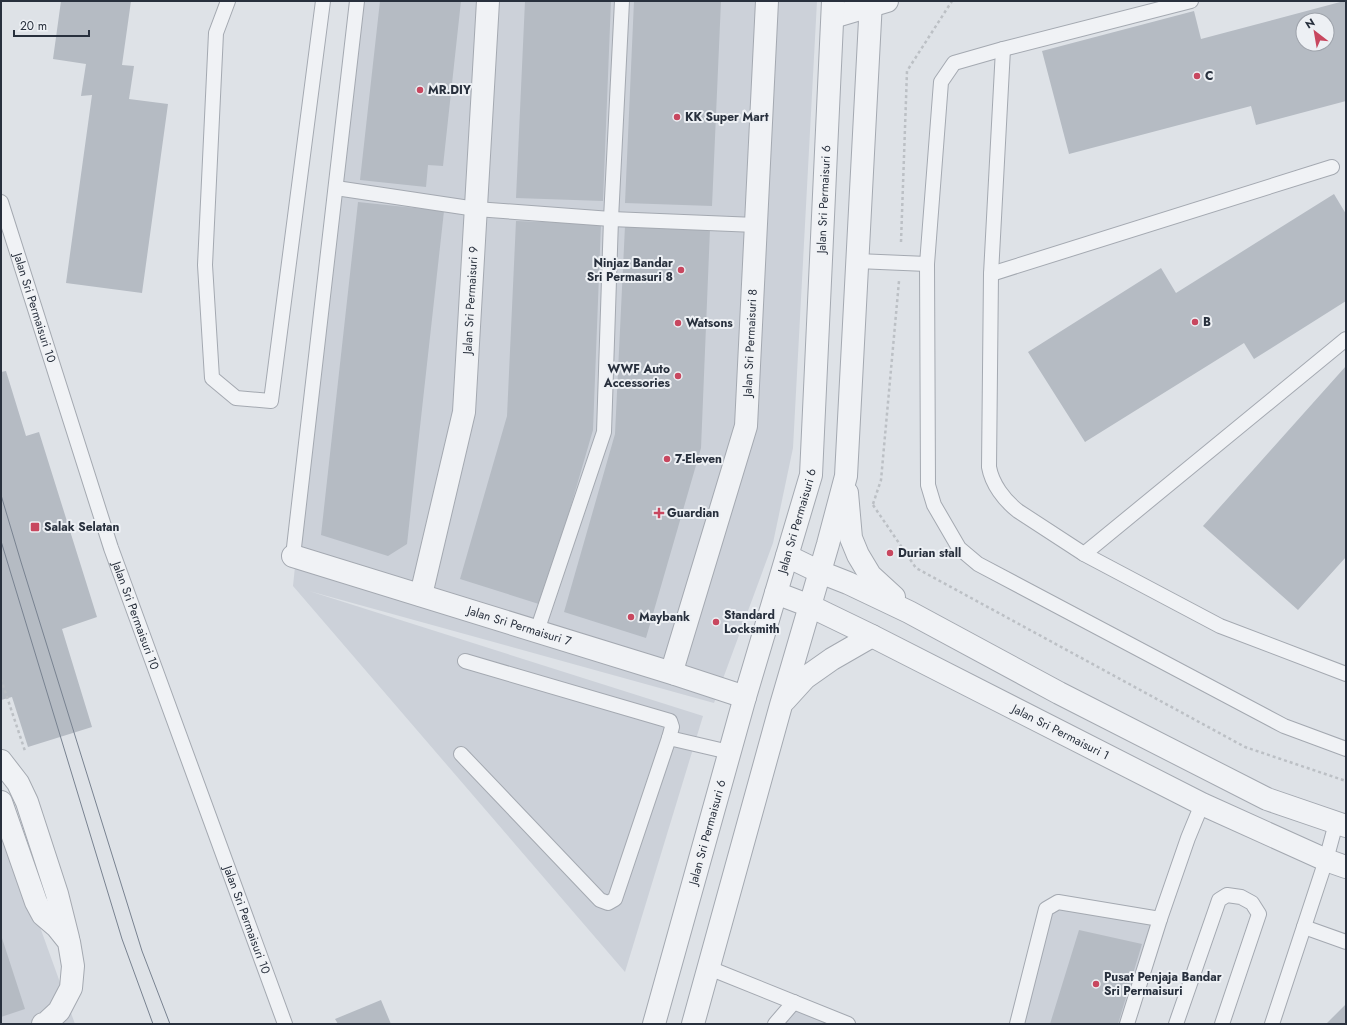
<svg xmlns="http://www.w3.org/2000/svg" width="1347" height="1025" font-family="Jost,sans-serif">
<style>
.built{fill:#ccd1d9}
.building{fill:#b5bbc3;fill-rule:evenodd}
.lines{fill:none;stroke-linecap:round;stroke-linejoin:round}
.service-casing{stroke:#a4a9b1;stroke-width:16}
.minor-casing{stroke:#a4a9b1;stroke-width:24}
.tertiary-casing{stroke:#a4a9b1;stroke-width:24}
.path{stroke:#bcc0c5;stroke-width:2.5;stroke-dasharray:3 3;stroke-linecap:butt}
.service{stroke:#f0f2f5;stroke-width:14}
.minor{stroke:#f0f2f5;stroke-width:22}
.tertiary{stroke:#f0f2f5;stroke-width:22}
.tram{stroke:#788290;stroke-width:1}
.poi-dot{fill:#c8475f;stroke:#edf0f4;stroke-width:1.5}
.labels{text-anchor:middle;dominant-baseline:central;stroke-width:4;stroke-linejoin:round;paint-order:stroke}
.poi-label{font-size:12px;font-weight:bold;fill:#28303d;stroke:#edf0f4;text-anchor:start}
.street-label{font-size:12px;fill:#28303d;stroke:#edf0f4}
</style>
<rect width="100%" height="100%" fill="#dee2e7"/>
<path class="built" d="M354 1H817L793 448 773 543 714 703 309 591 703 716 625 972 293 586Z
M1 819 75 1024H1Z
M1061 909 1154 925 1121 1024H1024L1052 913Z
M796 1008 834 1024H782Z"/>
<path class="building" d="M61 1H131L122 65 134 66 129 99 168 104 142 293 66 283 92 95 81 96 86 64 53 59Z
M380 1H461L443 166 428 165 426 187 360 180Z
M525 1H611L603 201 516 198Z
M634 1H721L712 206 625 203Z
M1344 1H1346V101L1256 125 1251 106 1069 154 1042 51 1194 11 1201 39ZM1303 20H1327V44H1303Z
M1334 194 1346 214V301L1254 359 1244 343 1085 442 1028 352 1161 268 1176 293Z
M358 202 444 211 407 544 388 556 321 535Z
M516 221 601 224 593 430 542 605 460 579 507 416Z
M625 226 710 229 701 448 646 638 564 612 615 434Z
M1346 366V557L1298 610 1203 526Z
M6 371 26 436 39 432 97 617 62 629 92 727 28 747 12 697 1 700V372Z
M1079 930 1142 944 1118 1024H1050Z
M1 935 25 1009 1 1017Z
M381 1000 391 1024H338L335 1019Z
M1346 1004V1024H1326Z"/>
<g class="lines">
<g class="service-casing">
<g id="service">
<path d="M228 1 216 33 205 265 212 378 236 398 271 401 323 1"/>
<path d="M1191 1 1003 49 954 63 941 82 927 264 928 485 934 505 959 548 978 564 1284 726 1346 749"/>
<path d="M1003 49 991 274 989 467C992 484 1004 500 1018 511L1084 554 1220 626 1346 674"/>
<path d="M336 188 476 209 611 219 756 225"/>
<path id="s1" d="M1 202 111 548 285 1024"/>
<path d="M857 261 927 264"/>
<path d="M991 274 1332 167"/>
<path d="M1084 554 1346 339"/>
<path d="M293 556 357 1"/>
<path d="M537 631 604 432 611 219 622 1"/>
<path d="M669 738 729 752"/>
<path d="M461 754 600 900 608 903 615 899 669 738 672 727 670 721 465 661"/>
<path d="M1304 927 1346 942"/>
<path d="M709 968 848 1024"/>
<path d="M775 1024 794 1002"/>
<path d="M1017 1024 1046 909 1058 902 1160 919 1188 838 1202 804"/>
<path d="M1127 1024 1160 919"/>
<path d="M1176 1024 1219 900 1227 895 1241 897 1252 903 1259 914 1222 1024"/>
<path d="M1272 1024 1326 860 1336 823"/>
</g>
</g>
<g class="minor-casing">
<g id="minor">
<path d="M833 17 887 1"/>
<path id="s2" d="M293 556 675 674 745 697"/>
<path id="s3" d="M421 595 464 412 488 1"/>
<path id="s4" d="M675 674 674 664 746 426 767 1"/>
<path d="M1 761 18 783 27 802 57 894 68 938"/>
<path d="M1 802 36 902 43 915 57 927 69 942 73 966 71 988 59 1011 45 1024H43"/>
</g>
</g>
<g class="tertiary-casing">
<g id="tertiary">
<path d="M847 493 851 538 858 555 870 575 894 597"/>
<path d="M787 556 820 572 848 583 909 612 1059 693 1267 799 1346 826"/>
<path id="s5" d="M776 593 810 606 872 636 1202 804 1326 860 1346 867"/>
<path d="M785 700 805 678 832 659 872 636"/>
<path id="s6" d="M654 1024 745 697 811 475 833 1"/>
<path d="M693 1024 781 705 828 544 846 476 871 1"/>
</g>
</g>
<path class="path" d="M901 242 907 71 952 1
M873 504 881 480 899 281
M873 505 916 568 1245 747 1346 781
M1 679 25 751"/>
<use href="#service" class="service"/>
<use href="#minor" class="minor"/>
<use href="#tertiary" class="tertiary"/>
<path class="tram" d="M1 495 21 562 142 951 170 1024
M1 541 122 939 153 1024"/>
</g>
<g class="poi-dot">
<circle cx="1197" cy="76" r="4"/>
<circle cx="420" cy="90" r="4"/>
<circle cx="677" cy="117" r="4"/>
<circle cx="681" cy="270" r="4"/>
<circle cx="1195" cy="322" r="4"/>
<circle cx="678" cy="323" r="4"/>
<circle cx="678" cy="376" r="4"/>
<circle cx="667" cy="459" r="4"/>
<path d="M657 507h4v4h4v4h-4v4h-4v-4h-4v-4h4z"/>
<rect x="30" y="522" width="10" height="10" rx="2"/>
<circle cx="890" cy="553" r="4"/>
<circle cx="631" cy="617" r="4"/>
<circle cx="716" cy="622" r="4"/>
<circle cx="1096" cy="984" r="4"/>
</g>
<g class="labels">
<g class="poi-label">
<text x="1205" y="76">C</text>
<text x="428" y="90">MR.DIY</text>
<text x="685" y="117">KK Super Mart</text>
<text x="673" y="263" text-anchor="end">Ninjaz Bandar<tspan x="673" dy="14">Sri Permasuri 8</tspan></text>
<text x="1203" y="322">B</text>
<text x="686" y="323">Watsons</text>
<text x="670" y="369" text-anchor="end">WWF Auto<tspan x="670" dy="14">Accessories</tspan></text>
<text x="675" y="459">7-Eleven</text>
<text x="667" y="513">Guardian</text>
<text x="44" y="527">Salak Selatan</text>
<text x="898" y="553">Durian stall</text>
<text x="724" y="615">Standard<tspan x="724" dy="14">Locksmith</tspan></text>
<text x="639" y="617">Maybank</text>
<text x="1104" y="977">Pusat Penjaja Bandar<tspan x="1104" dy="14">Sri Permaisuri</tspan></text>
</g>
<g class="street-label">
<text stroke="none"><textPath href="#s6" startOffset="847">Jalan Sri Permaisuri 6</textPath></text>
<text stroke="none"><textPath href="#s3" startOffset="300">Jalan Sri Permaisuri 9</textPath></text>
<text stroke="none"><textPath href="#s1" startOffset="111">Jalan Sri Permaisuri 10</textPath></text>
<text stroke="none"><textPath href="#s4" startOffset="342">Jalan Sri Permaisuri 8</textPath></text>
<text stroke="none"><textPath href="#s6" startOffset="523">Jalan Sri Permaisuri 6</textPath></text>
<text stroke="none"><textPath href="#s1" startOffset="435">Jalan Sri Permaisuri 10</textPath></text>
<text stroke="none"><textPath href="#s2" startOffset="237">Jalan Sri Permaisuri 7</textPath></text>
<text stroke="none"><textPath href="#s5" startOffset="317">Jalan Sri Permaisuri 1</textPath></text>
<text stroke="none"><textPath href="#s6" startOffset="199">Jalan Sri Permaisuri 6</textPath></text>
<text stroke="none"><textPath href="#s1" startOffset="759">Jalan Sri Permaisuri 10</textPath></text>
</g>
</g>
<rect width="1347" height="1025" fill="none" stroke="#28303d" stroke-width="4"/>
<g transform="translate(1315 32) rotate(329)"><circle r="19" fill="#edf0f4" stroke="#9ea3ab"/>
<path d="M0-3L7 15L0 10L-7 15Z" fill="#c8475f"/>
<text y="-6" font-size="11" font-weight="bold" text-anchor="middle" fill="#28303d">N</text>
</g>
<path d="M14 30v6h75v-6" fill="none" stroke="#28303d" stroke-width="2"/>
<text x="20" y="30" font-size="12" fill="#28303d" stroke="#edf0f4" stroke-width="3" paint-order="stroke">20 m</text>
</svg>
